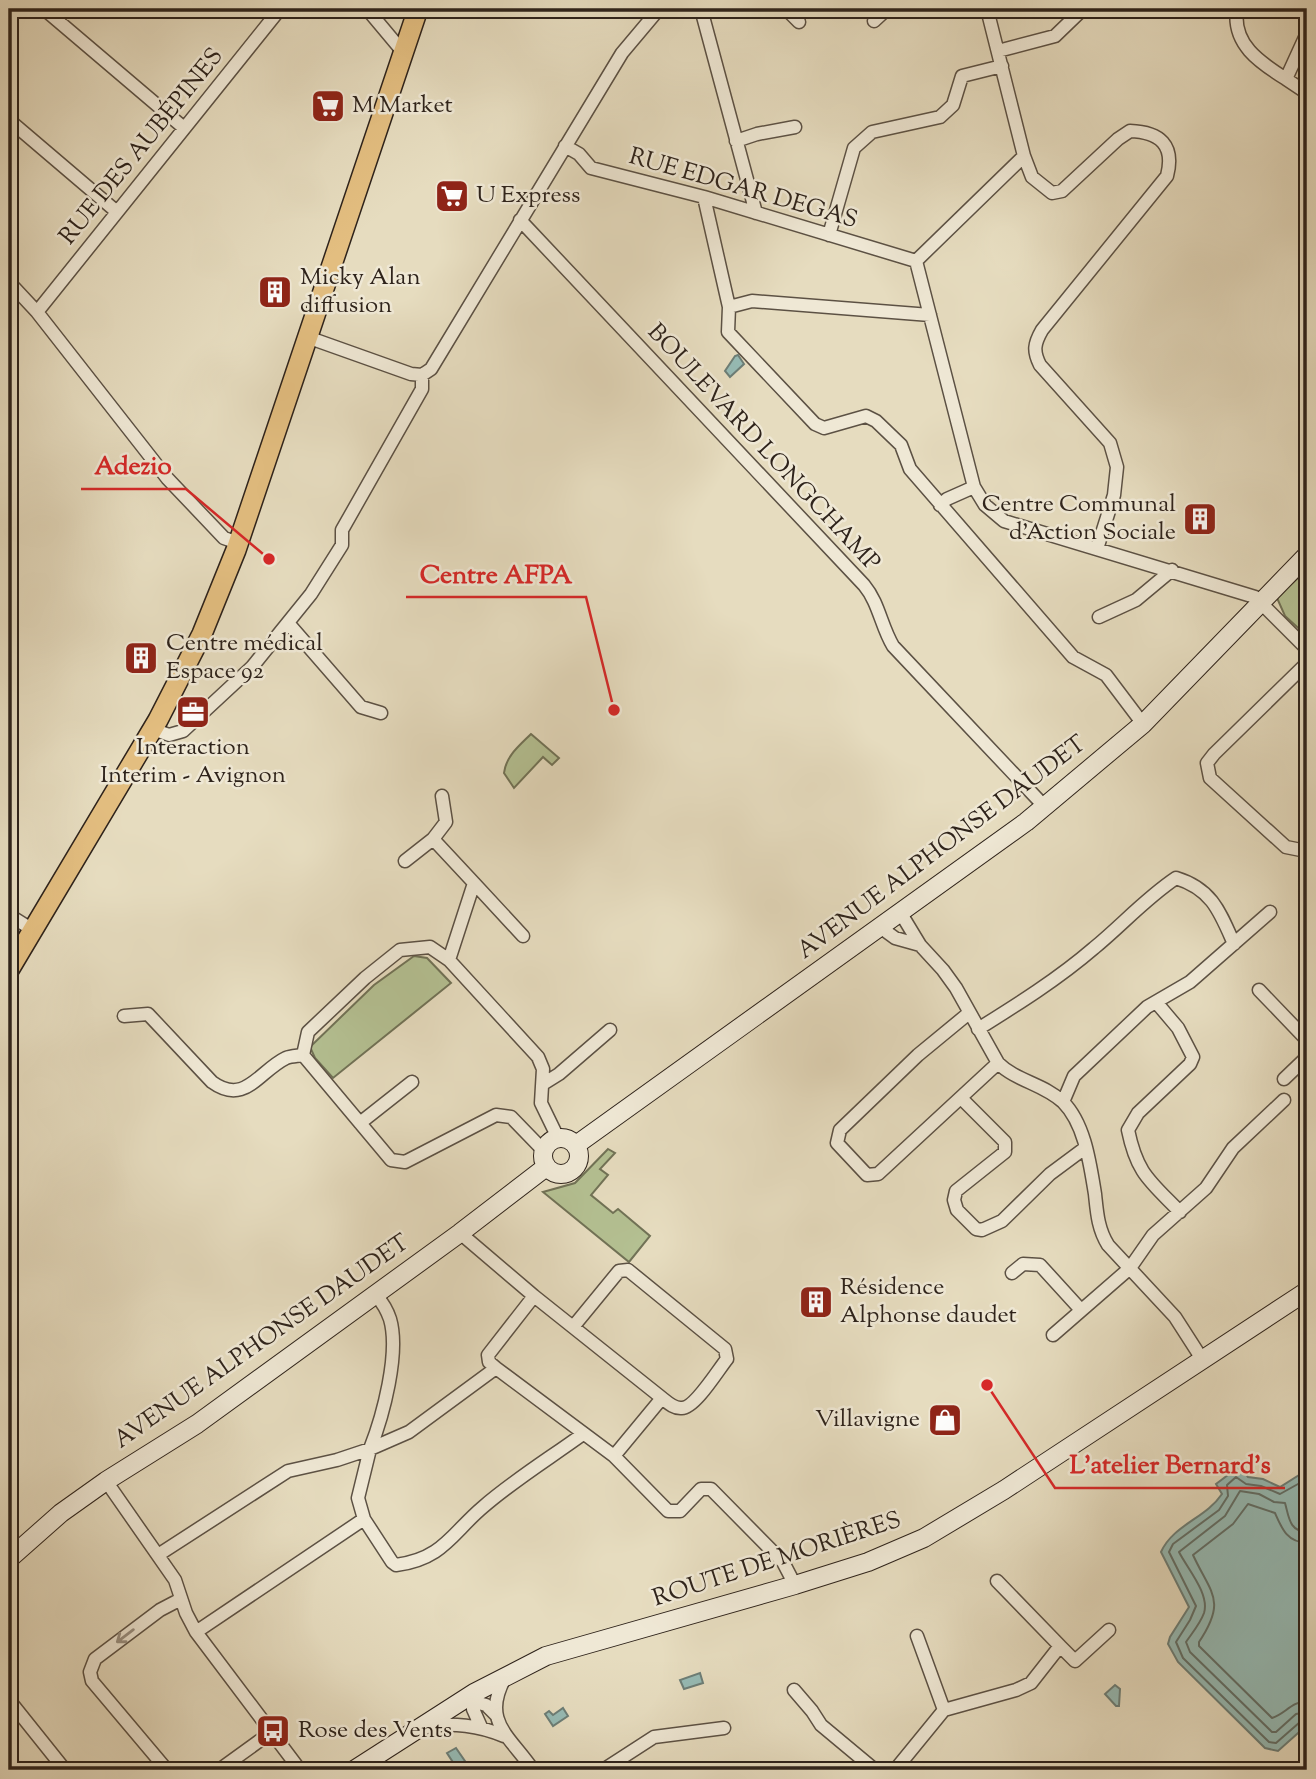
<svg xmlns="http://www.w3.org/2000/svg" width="1316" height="1779" font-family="'Sorts Mill Goudy',serif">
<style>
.green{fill:#b4c092;stroke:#717256;stroke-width:2}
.water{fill:#96bbb5;stroke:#6c7e77;stroke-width:2}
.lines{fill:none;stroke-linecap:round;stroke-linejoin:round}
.shore{stroke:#626f68;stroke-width:2}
.street-casing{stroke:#5c5144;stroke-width:15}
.secondary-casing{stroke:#2e231b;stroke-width:20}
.primary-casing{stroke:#2e231b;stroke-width:22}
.street{stroke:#efe8d5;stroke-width:12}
.secondary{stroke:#efe8d5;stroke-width:18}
.primary{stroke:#e3be80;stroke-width:19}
.oneway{stroke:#988f81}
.labels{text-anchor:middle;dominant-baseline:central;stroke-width:5;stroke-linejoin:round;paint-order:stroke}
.poi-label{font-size:24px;fill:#2e231b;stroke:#efe8d5;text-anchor:start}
.street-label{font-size:24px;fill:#2e231b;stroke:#efe8d5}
.leader{fill:none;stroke:#d62828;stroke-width:2.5}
.callout-dot{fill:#d62828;stroke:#efe8d5;stroke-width:2.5}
.callout-label{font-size:26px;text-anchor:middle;font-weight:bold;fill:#d62828;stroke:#efe8d5;stroke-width:5;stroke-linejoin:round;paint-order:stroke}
</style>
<rect width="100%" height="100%" fill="#e6dcbf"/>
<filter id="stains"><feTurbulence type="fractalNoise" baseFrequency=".00286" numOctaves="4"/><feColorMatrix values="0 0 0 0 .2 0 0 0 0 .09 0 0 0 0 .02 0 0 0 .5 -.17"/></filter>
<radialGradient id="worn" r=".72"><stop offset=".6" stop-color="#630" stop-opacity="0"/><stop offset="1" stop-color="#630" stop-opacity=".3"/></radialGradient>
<path class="green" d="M1307 569V636L1285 616 1277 598Z
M531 734 559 758 552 765 543 757 514 788 504 773C506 756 519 746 531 734Z
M414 956 427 958 451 983 333 1078 315 1058 310 1047 374 985Z
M608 1149 615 1153 600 1169 608 1175 591 1195 613 1213 618 1209 650 1236 629 1262 543 1192 575 1183Z"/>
<path class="water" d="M738 355 744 364 730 377 725 371 735 356Z
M1240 1466 1248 1477 1263 1479 1280 1487 1307 1470V1500L1302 1508 1307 1519V1725L1278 1751 1265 1748 1178 1662 1168 1644 1170 1637 1189 1607 1161 1552C1173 1525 1206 1518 1222 1494L1216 1484Z
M700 1673 703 1683 684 1689 680 1680Z
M1115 1685 1120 1689 1119 1706H1116L1105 1694Z
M563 1708 568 1716 553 1726 545 1714 549 1711 553 1715Z
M456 1748 467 1764 458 1770 447 1753Z"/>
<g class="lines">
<path class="shore" d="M1307 1479 1280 1494 1261 1486 1246 1484 1236 1477 1227 1485 1228 1496 1219 1510 1173 1544 1169 1552 1196 1606 1190 1620 1176 1642 1183 1658 1269 1742 1276 1743 1300 1722 1307 1720
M1307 1532C1289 1531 1289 1517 1285 1503L1274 1502 1259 1494 1240 1491 1225 1516 1179 1552C1187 1568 1210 1594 1204 1613 1200 1624 1192 1633 1186 1642L1190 1652 1272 1732H1276L1296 1714 1307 1712
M1307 1543C1287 1542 1282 1529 1275 1513L1248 1504 1233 1524 1193 1555C1211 1594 1227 1600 1199 1642V1646L1272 1718C1285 1714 1291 1702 1307 1701"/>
<g class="street-casing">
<path id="street" d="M44 9 184 128
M367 9 403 52
M701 9 756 213
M786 9 799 22
M987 9 1024 156 916 261 974 487 985 505 1004 521 1255 597 1307 649
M1237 9C1232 44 1259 62 1286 79
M57 20 66 9
M874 21 887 9
M1307 33 1286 79 1307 93
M998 51 1055 36 1083 9
M9 120 117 212
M736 141 757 134 795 127
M565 146 579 154 591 168 704 197 916 261
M1024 156 1032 177 1052 193 1062 191 1118 139 1130 131C1160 132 1175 145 1167 176L1042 330C1034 344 1033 351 1040 365L1110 443 1117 467 1114 495 1097 549
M704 197 729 307 728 332 815 424 824 428 866 416 876 421 901 445 910 469 1073 657 1106 675 1143 724
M520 220 864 585C879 603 881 626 893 646L1045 807
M829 235 854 148 872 132 940 117 953 105 962 76 1002 66
M9 282 37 312 167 478 224 538 238 543
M729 307 752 301 930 315
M37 312 280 9
M307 337 411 374 422 375 431 369 622 53 659 9
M940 505 947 499 974 487
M1099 617 1136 600 1172 570
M288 623 361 707 381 713
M1307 663 1214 754 1207 763 1210 778 1286 847 1301 850 1307 845
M153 729 169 735 183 731 252 667 311 594 342 545V530L422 389V375
M433 839 474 883 449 960 538 1057 543 1069 541 1103 558 1138
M405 861 433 839 446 822 442 796
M474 883 523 936
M900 912 920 945 943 970 956 988 998 1063C1016 1081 1044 1084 1063 1102 1085 1124 1090 1164 1095 1194 1097 1213 1098 1229 1108 1245L1175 1317 1202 1359
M9 915 33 930
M880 927 895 938 920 945
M1306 946 1307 945
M1259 990 1307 1040
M1156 1002 1178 1028 1193 1057 1190 1064 1138 1113 1128 1130C1137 1174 1150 1181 1180 1212
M969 1013 918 1055 840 1130 837 1143 867 1175 878 1174 998 1063
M124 1016 148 1014 212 1082C245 1106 259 1071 286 1058 291 1056 298 1056 303 1055L391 1160 405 1162 496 1115 511 1117 543 1150
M978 1029C1018 1004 1058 979 1094 948 1122 925 1146 898 1176 878 1212 889 1220 912 1234 944
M303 1055 308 1032 365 978 400 950 430 947 449 960
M1284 1079 1307 1057
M543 1084 559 1074 610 1030
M961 1098 1005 1142V1152L956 1191 954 1200 957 1210 976 1229 982 1230 1002 1221 1050 1174 1085 1148
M1063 1102 1074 1076 1147 1007 1190 982 1270 912
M360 1123 412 1082
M460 1233 534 1296 662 1398C667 1402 674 1409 682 1408 695 1408 718 1370 727 1359L725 1349 628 1270 619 1271 573 1327
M1012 1273 1023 1264 1040 1265 1081 1310
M534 1296 488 1355 489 1362 496 1368 614 1456 662 1398
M1053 1335 1130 1268 1153 1235 1206 1188 1233 1148 1284 1100
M614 1456 668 1511H680L701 1489H711L783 1562 795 1585
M106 1481 175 1580 186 1613 196 1632 300 1770
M364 1519 392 1562 396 1565C443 1559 452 1533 483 1507 514 1480 550 1458 583 1434
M158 1555 288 1471 337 1460 370 1449C383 1416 400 1353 390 1319 387 1310 382 1302 376 1295
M196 1632 364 1519 358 1498 370 1449 409 1432 496 1368
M917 1636 944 1710
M1060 1646 1075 1661 1109 1630
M506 1676C480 1721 510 1736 533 1770
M794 1690 812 1711 821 1725 875 1770
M474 1693 473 1709 481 1727
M465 1699 486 1705 497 1716
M9 1700 65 1770
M426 1726C454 1723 478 1725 504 1736
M167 1770 92 1681 90 1672 95 1659 160 1610 181 1599
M219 1770 273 1731
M603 1770 654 1737 724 1728
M895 1770 944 1710 1016 1690 1031 1683 1060 1646 997 1581"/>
</g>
<g class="secondary-casing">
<path id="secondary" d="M543 1156a18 18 0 1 1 36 0a18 18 0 1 1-36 0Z
M576 1145 1026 822 1143 724 1307 555
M9 1559 61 1513 106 1481 197 1424 460 1233 546 1167
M354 1770 474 1693 546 1656 795 1585 868 1562 924 1538 1004 1490 1307 1291"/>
</g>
<g class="primary-casing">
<path id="primary" d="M9 970 158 720 202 634 236 550 418 9"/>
</g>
<use href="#street" class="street"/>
<use href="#secondary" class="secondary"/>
<use href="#primary" class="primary"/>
</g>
<defs><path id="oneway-shaft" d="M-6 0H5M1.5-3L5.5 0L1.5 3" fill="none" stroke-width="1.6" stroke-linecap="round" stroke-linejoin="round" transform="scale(1.75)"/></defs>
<use class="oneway" href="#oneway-shaft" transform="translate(125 1636) rotate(143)"/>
<defs>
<g id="supermarket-square" transform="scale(1.75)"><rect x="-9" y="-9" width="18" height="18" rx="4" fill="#8f2418" stroke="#efe8d5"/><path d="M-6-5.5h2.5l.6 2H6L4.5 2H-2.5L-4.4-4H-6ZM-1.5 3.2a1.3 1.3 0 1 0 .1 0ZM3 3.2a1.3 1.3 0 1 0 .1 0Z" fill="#fff"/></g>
<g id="building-square" transform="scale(1.75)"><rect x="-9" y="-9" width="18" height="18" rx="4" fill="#8f2418" stroke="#efe8d5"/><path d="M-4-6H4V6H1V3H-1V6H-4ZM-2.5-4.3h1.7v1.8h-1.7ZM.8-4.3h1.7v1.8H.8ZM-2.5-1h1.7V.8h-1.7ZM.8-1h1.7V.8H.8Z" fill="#fff"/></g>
<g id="office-square" transform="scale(1.75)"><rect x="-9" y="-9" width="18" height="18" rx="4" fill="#8f2418" stroke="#efe8d5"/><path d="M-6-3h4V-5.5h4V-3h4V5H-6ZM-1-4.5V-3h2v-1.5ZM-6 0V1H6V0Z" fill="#fff"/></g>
<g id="shop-square" transform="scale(1.75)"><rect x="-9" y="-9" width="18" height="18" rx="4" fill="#8f2418" stroke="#efe8d5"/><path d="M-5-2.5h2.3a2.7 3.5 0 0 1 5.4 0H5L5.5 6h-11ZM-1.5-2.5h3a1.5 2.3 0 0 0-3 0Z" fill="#fff"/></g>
<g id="bus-square" transform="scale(1.75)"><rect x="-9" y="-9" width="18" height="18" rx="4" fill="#8f2418" stroke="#efe8d5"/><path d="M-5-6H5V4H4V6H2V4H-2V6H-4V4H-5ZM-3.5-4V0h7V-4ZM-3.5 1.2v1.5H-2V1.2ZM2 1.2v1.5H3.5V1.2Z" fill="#fff"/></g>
</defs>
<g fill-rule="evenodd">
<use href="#supermarket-square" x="328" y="106"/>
<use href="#supermarket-square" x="452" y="196"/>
<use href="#building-square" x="275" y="292"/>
<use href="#building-square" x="1200" y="519"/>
<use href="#building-square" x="141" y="658"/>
<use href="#office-square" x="193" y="712"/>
<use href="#building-square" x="816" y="1302"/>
<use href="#shop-square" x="945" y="1420"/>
<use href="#bus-square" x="273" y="1731"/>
</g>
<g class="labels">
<g class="poi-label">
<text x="352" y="106">M Market</text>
<text x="476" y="196">U Express</text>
<text x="300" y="278">Micky Alan<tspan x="300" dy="28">diffusion</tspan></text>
<text x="1176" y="505" text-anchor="end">Centre Communal<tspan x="1176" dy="28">d'Action Sociale</tspan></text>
<text x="166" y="644">Centre médical<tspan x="166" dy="28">Espace 92</tspan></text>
<text x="193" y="748" text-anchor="middle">Interaction<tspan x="193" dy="28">Interim - Avignon</tspan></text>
<text x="840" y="1288">Résidence<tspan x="840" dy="28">Alphonse daudet</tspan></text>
<text x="920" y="1420" text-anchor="end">Villavigne</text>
<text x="298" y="1731">Rose des Vents</text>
</g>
<g class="street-label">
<text transform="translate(142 147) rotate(-51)">RUE DES AUBÉPINES</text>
<text transform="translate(743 189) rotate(16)">RUE EDGAR DEGAS</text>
<text transform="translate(763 448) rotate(47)">BOULEVARD LONGCHAMP</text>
<text transform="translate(942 848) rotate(-37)">AVENUE ALPHONSE DAUDET</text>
<text transform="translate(262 1342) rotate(-35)">AVENUE ALPHONSE DAUDET</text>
<text transform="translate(777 1560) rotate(-18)">ROUTE DE MORIÈRES</text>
</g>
</g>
<path class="leader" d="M269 559L186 489H81M614 710L586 597H406M987 1385L1055 1488H1285"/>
<g class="callout-dot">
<circle cx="269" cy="559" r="7"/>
<circle cx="614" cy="710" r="7"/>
<circle cx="987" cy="1385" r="7"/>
</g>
<g class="callout-label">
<text x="133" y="474">Adezio</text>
<text x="496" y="583">Centre AFPA</text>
<text x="1170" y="1473">L'atelier Bernard's</text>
</g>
<rect width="1316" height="1779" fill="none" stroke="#e6dcbf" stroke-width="35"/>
<rect x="10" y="10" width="1295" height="1758" fill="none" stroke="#2e231b" stroke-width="3.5"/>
<rect x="18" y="18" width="1281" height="1744" fill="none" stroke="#2e231b" stroke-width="2"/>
<rect width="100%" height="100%" filter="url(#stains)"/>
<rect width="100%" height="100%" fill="url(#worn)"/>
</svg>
